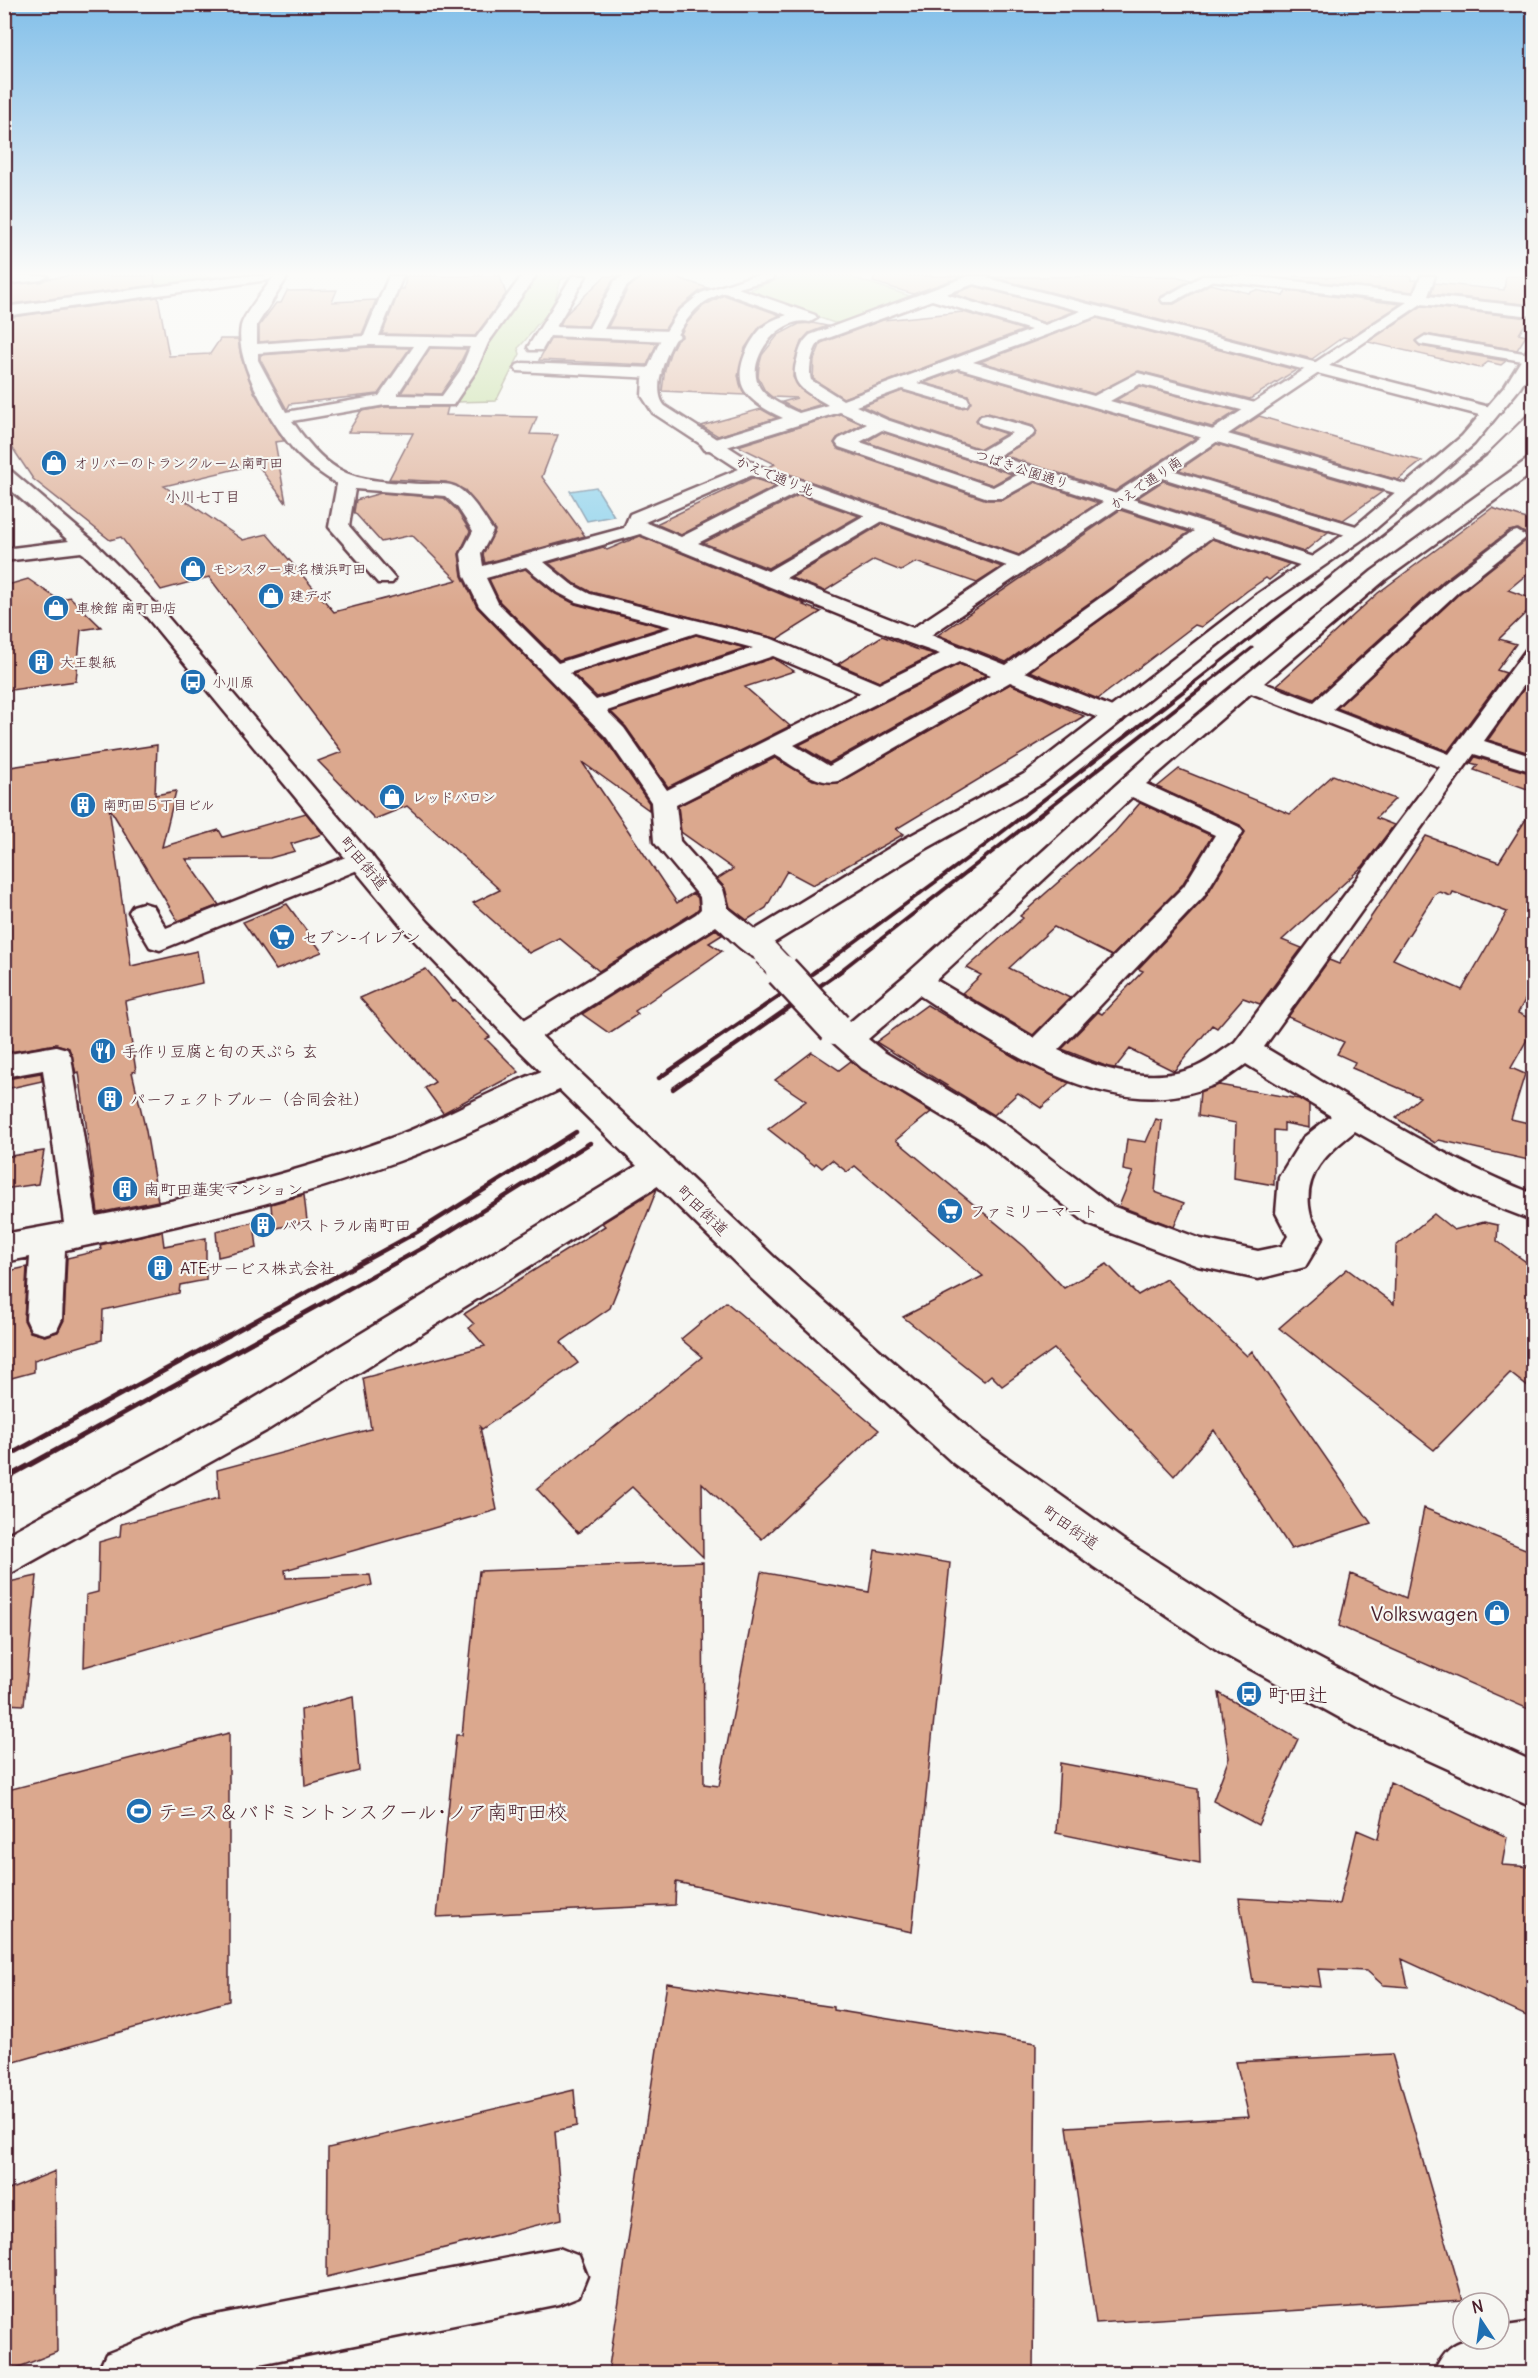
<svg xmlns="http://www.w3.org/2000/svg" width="1538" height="2378" font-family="Delius,'Klee One',sans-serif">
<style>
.green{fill:#bad890;stroke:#827c5e;stroke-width:1.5}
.water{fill:#8ad0eb;stroke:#70899e;stroke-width:1.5}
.building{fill:#dba88e;stroke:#4a1f2b;stroke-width:1.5;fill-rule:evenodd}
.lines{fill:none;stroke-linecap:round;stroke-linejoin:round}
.street-casing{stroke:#4a1f2b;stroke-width:5}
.secondary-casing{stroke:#4a1f2b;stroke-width:5}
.street{fill:#f6f6f2;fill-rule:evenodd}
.secondary{fill:#f6f6f2;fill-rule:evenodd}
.rail-far4{stroke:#4a1f2b;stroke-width:2}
.rail-far3{stroke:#4a1f2b;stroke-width:3}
.rail-far2{stroke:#4a1f2b;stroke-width:4}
.rail-far1{stroke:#4a1f2b;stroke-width:4.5}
.rail{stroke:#4a1f2b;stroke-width:5}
.street-bridge-far1-casing{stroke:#4a1f2b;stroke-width:29;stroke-linecap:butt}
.street-bridge-casing{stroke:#4a1f2b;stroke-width:37;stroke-linecap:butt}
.street-bridge-far1{stroke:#f6f6f2;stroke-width:26}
.street-bridge{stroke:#f6f6f2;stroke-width:32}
.labels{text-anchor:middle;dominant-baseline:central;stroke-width:4.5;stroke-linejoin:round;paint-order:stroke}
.far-poi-label{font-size:14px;fill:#4a1f2b;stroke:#f6f6f2;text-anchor:start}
.far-street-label{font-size:14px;fill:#4a1f2b;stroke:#f6f6f2}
.far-neighbourhood-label{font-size:15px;fill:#4a1f2b;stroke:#f6f6f2}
.street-label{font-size:16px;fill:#4a1f2b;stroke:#f6f6f2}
.poi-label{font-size:16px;fill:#4a1f2b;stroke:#f6f6f2;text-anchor:start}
.near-poi-label{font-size:20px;fill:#4a1f2b;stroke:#f6f6f2;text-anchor:start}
</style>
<rect width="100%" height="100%" fill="#f6f6f2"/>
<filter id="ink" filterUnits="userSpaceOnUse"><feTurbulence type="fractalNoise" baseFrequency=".0167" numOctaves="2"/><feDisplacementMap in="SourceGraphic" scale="12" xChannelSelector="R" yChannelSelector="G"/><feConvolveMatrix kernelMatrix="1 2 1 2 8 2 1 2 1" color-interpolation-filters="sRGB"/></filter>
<g filter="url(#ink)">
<path class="green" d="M123 276H211V280L127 291Z
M529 276H569L561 280 551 313C535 321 531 337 518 348L520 354 496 401 456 402 475 371 487 344Z
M786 276H848L913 297 843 323H834L746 291Z"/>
<path class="water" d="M596 487 614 516 587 521 570 491Z"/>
<path class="building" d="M67 276H154L155 285 4 305V286Z
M406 276H500L506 294 475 336 382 334 400 289H404Z
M605 276H619L613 280 588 326 560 325 565 315Z
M642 276H672L708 288 700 291 677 310 665 329 608 327 628 288Z
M874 276H963L913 294 873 282Z
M1175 276 1191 280 1160 297 1163 304H1174L1210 284 1249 293 1256 290 1283 296 1286 291 1401 304 1349 338 1343 337 1312 359 991 277Z
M1294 276 1379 279 1380 276H1411V280H1417L1413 292 1292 279Z
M1506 276H1533V305L1431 294 1435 283 1504 290Z
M974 286 1074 311 1045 323 953 294Z
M337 290 332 302 376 300 362 334 259 342V326L276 303H281L287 291Z
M724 295 780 315 760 326 745 348 738 376 745 395 662 391 665 369 670 353 676 341 682 337 681 334 686 324 703 306Z
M158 297 169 356 210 354 220 339H238L241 357 254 392 284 441 275 442 286 503 257 464 164 486 243 540 267 534 334 612 457 580 412 535 381 542 354 512 356 500 381 493 444 498 456 509 470 531 459 554 462 576 477 607 605 739 649 803V810L582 762 677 903 693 893 698 898 699 908 695 912 599 971 559 938 529 953 473 903 500 890 407 806 375 819 318 761 342 752 209 577 161 590 121 537 110 540 33 479 4 435V318Z
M1422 306 1529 318 1519 334 1526 336 1517 350 1425 334 1415 341 1420 346 1506 361 1501 365 1488 362 1480 368 1368 342Z
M963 312 1024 330 843 398 813 379 814 360 821 343 883 320Z
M1097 318 1296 370 1250 399 1139 371 1094 394 980 362Z
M812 323 827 326 809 333 801 342 795 360 793 377 800 389 822 404 799 411 782 402 797 398 772 397 765 391 758 377 759 366 762 355 778 335 799 324Z
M551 338 657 343 647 365 539 360Z
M370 347 410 348 378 394 290 404 287 410 260 359V355Z
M430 348 467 349 454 375 441 394 401 393Z
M958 370 1196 438 1115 491 1003 455 1034 437 1037 432 1033 426 988 413 981 414 976 420 979 425 1006 434 981 449 888 418 862 406 902 391 960 408 967 407 971 402 968 395 924 383Z
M1140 386 1237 411 1212 427 1116 400Z
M385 407H448L446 415 537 417 530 434 558 435 542 477 585 536 485 563 483 554 495 530 465 490 446 482 389 479 413 433 348 432 361 411Z
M761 409 777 418 718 436 701 426Z
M840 414 862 424 837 438 834 443 838 449 987 500H1003L1035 482 1098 503 1019 555 769 467 775 464 738 446Z
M1259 416 1342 440 1422 461 1398 480 1233 433Z
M882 432 1012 474 993 485 866 442Z
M1217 444 1382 492 1343 520 1179 470Z
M752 478 776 486 681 535 656 524Z
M1163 481 1328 532 1304 552 1137 498Z
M799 495 859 516 768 568 703 543Z
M1492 508 1533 521V569L1508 590 1533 599V606L1499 639 1516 644 1497 670 1506 673 1448 751 1337 708 1460 593 1528 539V535L1518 529 1509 531 1443 581 1314 699 1277 685 1378 593Z
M1120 510 1189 532 1006 662 938 635Z
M882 524 1002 567 977 583 916 562 901 571 874 560 825 591 791 578Z
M640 536 805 604 803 605 821 612 778 639 591 592 572 582 549 563 603 547 607 550Z
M1212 539 1289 564 1269 580 1266 578 1247 591 1201 627 1195 625 1098 699 1030 671Z
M525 569 556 594 575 604 664 627 559 660 500 602 489 579Z
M28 579 59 600 70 597 101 627 81 630 76 681 4 691V586Z
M696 635 745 648 597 697 573 674Z
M882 636 916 649 934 654 879 682 838 664Z
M773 658 794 671 745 687 790 726 668 787 626 727 611 712Z
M959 664 986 675 829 763 799 745Z
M1530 680 1533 681V754L1488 740Z
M1010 684 1084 716 896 829 904 834 813 885 787 871 766 908 747 920 730 907 725 888 717 879 733 869 681 832 678 806 775 758 813 780 838 783Z
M157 745 155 795 176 791 162 847 219 830 223 837 306 813 323 834 291 844 295 851 270 858 186 859 219 905 178 921 109 807 131 966 197 951 202 983 125 1001 136 1071 132 1072 146 1131 158 1201 98 1213 79 1072 76 1073 69 1048 56 1044 4 1053V768Z
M1475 757 1533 774V791L1474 770 1478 765 1471 763Z
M1179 769 1290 814 1333 775 1395 799 1376 818 1394 825 1363 866 1282 940 1302 948 1260 1004 1243 998 1217 1028 1212 1025 1174 1071 1130 1049 1115 1068 1108 1067 1062 1049 1098 1012 1102 1014 1143 971 1138 969 1205 898 1245 832 1240 825 1157 787Z
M1140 803 1212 836 1182 885 1112 956 1054 927 1009 968 1070 998 1033 1035 962 993 981 975 967 968 1023 918 1020 916 1115 832Z
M1533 808V985L1518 1013 1533 1020V1029L1511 1068 1525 1074 1511 1119 1533 1124V1161L1439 1140 1435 1143 1396 1118 1420 1097 1352 1068 1355 1062 1337 1054 1344 1042 1288 1017 1329 960 1339 964 1426 836 1499 862ZM1440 892 1451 896 1453 892 1507 912 1462 990 1393 959 1435 894Z
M287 904 322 952 276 970 243 922Z
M716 929 722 935 709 943 722 951 635 1011 638 1014 609 1033 582 1014Z
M426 969 453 1001 455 1000 490 1037 486 1039 519 1072 443 1113 425 1088 435 1082 360 998Z
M927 1005 1021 1061 1069 1083 1041 1108 1018 1093 994 1115 876 1042Z
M812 1052 839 1070 851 1061 931 1112 896 1140 1025 1247 1064 1288 1107 1264 1138 1295 1166 1279 1247 1356 1252 1351 1371 1523 1291 1549 1214 1430 1174 1476 1054 1349 1002 1386 991 1375 984 1381 903 1317 983 1276 855 1166 847 1172 832 1160 822 1168 816 1163 814 1165 768 1129 806 1101 775 1080Z
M41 1073 42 1081 6 1089 7 1079Z
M1219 1085 1299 1099 1309 1105V1128L1284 1123V1131L1274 1130V1185L1234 1178 1236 1123 1198 1116 1200 1091Z
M1156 1119 1162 1121 1155 1192 1184 1203 1174 1227 1119 1206 1133 1172 1123 1170 1127 1139 1146 1142Z
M44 1151 38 1184 4 1189V1157Z
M657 1189 610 1308 561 1342 578 1363 482 1429 480 1427 497 1510 285 1570 286 1578 370 1575 372 1585 84 1667 86 1595 98 1592 99 1542 120 1536 121 1524 219 1498 217 1470 371 1429 363 1378 485 1346 469 1328 474 1324 464 1314 605 1226 602 1223Z
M304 1195 307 1221 273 1229 271 1204Z
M1434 1214 1454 1230 1484 1222 1498 1225 1497 1241 1533 1267V1391L1510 1373 1434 1450 1279 1328 1347 1269 1394 1304 1396 1246Z
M254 1222 257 1248 218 1257 216 1231Z
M162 1231 164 1246 206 1238V1280L180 1285 179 1293 103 1310 102 1340 34 1360V1372L4 1380V1272L27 1267 24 1320 30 1332 45 1336 58 1332 64 1320 67 1258 101 1250 100 1245Z
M726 1302 879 1430 762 1539 702 1483 703 1557 632 1487 578 1533 537 1489 702 1357 681 1339Z
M1424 1508 1533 1552V1711L1339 1626 1351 1574 1406 1598Z
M875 1550 950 1563 912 1932 676 1882 675 1905 437 1917 456 1735H462L479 1571 703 1562 704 1784 719 1786 761 1572 869 1592Z
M37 1576 24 1705 4 1704V1583Z
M1219 1693 1298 1739 1258 1825 1213 1801 1229 1758Z
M353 1696 359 1771 305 1786 301 1710Z
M229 1733V2001L4 2065V1791Z
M1060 1763 1198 1789 1200 1863 1056 1833Z
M1390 1782 1507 1837 1502 1865 1533 1867V2019L1402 1959 1408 1987 1383 1985 1367 1971 1318 1969 1321 1987 1253 1982 1239 1898 1339 1904 1357 1830 1378 1839Z
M667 1983 834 2007V2010L1036 2043 1033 2373H608Z
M1392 2054 1463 2300 1096 2323 1067 2127 1249 2117 1236 2062Z
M574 2090 577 2126 555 2131 562 2219 327 2277 328 2148Z
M55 2171 57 2352 4 2373V2192Z"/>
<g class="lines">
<g class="street-casing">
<path id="street" d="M4 276H48L41 280 4 284Z
M274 276H288L257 325V344L364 336 389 276H403L379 336 476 338 522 276H536L488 343 476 371 453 405H385L292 421C333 480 354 480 421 484 432 484 449 482 458 488 473 498 483 516 493 531L481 554 483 566 624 528 630 514 751 464 760 469 757 473 645 522 681 537 789 482H803L805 486 803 490 698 543 768 571 872 511H886L889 515 886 519 786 578 913 628 1014 561H1028L1031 565 1028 569 931 635 1006 665 1194 531 1035 480 1002 498H988L839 447 836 443 839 439 867 424 840 412 717 450H705L702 446 705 442 783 418C769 411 754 404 745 391 733 373 748 342 762 328 769 321 778 318 787 315L722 292 720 289 722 286H732L815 315 817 318 810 322C779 315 743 362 760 388 768 400 786 407 799 413L828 405C808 392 788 387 797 360 800 349 802 342 810 335L969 276H989L987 278 1497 409 1499 413 1491 418 1097 316 973 362 1094 396 1138 373 1263 405 1265 409 1257 414 1140 384 1110 401 1416 487 1418 491 1416 495H1402L958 368 917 383 967 397 969 401 967 405 961 406 902 389 856 406 887 420 981 451 1012 433 981 424 978 420 981 416 987 415 1032 428 1035 432 1032 436 998 456 1319 559 1322 563 1319 567 1312 569 1212 537 1025 672 1122 711 1126 716 1122 721H1106L1010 682 838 781C817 786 793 765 775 755L676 805 680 841 723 889 728 908 776 946 780 953 776 960C752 966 733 940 716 926L533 1042 522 1045 511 1042 507 1035 511 1028 696 914 701 909 700 897 654 842 651 802 607 738 479 606 464 575 461 554 473 531 458 508 445 496 355 489 349 526 395 579 392 583H378L329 527 337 484C322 474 306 464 294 450 271 422 234 362 241 326 244 313 266 288 274 276ZM974 284 1081 311 1045 325 946 294ZM932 300 1031 330 843 400 811 380C808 369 812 350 820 341ZM370 345 414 346 379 396 286 412 258 360V353ZM429 346 470 347 460 371 442 396 397 395ZM882 430 1018 474 993 487 860 442ZM640 534 906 642 940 654 879 684 772 639 590 594 571 584 544 562ZM526 567 557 592 576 602 672 627 558 663 498 603 486 578ZM696 633 753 648 596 700 569 673ZM773 656 861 693 667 790 624 728 607 711ZM959 662 991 675 829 766 794 745Z
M572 276H586L556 327 589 328 615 281 623 276H640L626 287 604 329 672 331 680 336 672 341 550 336 542 350H530L528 347Z
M1202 276H1220L1173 302H1163L1161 299Z
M1425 336 1529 354 1534 355V363L1420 344 1417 341Z
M523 363 654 368 662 373 654 378 517 371 515 368 517 365Z
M1534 458V472L1386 579 1264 683 1314 702 1445 583 1510 533 1517 531 1527 537 1459 591 1333 709 1449 754 1526 650 1534 649V671L1484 741 1534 757V772L1474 754 1264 1047C1352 1099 1438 1157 1534 1194V1221L1469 1196 1355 1131C1329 1152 1302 1173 1310 1212 1311 1220 1319 1230 1323 1237L1305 1267 1258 1279 1198 1266 1088 1224 984 1141 862 1068 825 1035 820 1028 825 1021 835 1018 849 1023 907 974 1148 756 1372 571 1528 459ZM1251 693 1440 767 1235 1042C1223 1050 1210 1061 1196 1067 1151 1086 1099 1069 1058 1050L1203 897 1243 832 1239 827 1146 784ZM1132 797 1215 835 1184 886 1033 1038 936 980ZM919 995C1002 1049 1112 1130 1216 1084 1226 1079 1236 1071 1246 1064L1331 1116 1303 1138 1279 1177 1276 1213 1288 1236 1282 1246 1258 1251 1201 1239 1112 1206 1006 1125 884 1052 868 1039Z
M1162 467 1366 529 1369 533 1366 537H1352L1156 476 1153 472 1156 468Z
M361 851 370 853 374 859 370 865 160 950 150 947 129 912 133 906 143 903 153 906 166 928Z
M56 1046 67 1049 71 1057 96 1216C198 1197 299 1173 396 1136 452 1115 506 1081 563 1064L574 1067 578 1075 574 1083C516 1110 459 1139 399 1161 290 1201 178 1227 65 1250L62 1319 57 1330 44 1334 31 1330 26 1319 30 1257 4 1262V1234L64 1223 43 1070 4 1077V1055Z
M660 1156 672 1159 676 1168 672 1177 266 1431 4 1577V1536L240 1407 648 1159Z
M559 2248 579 2256 587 2276 579 2296 559 2304 210 2374H97L106 2354 195 2319Z
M1534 2322V2374H1433C1449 2337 1463 2339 1499 2339V2327Z"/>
</g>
<g class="secondary-casing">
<path id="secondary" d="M238 276H275L268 280 4 316V307Z
M752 276H774L772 279C749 286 721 290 702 304 681 319 645 384 665 406L757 465 1019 557 1407 302 1209 280 1202 276H1246L1414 294 1421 276H1435L1428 296 1534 307V316L1421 304 1028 569 1021 571 745 473 653 413 642 396 643 379 660 341 678 312 701 293Z
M1534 347V366L1520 388 1474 444 1366 537 1270 603 1042 784 922 851 765 948 755 951 745 948 741 942 745 936 904 839 1024 774 1256 595 1352 529 1462 436 1505 386 1528 349Z
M4 469 10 470 93 541 159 607 428 922 533 1028 776 1259 981 1439 1122 1539 1252 1623 1392 1697 1534 1762V1808L1360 1729 1222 1653 1094 1567 953 1463 752 1279 511 1042 408 934 145 615 84 554 81 552 4 561V549L69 541 4 484Z"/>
</g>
<use href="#street" class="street"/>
<use href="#secondary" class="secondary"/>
<path class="rail-far4" d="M1484 457 1534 408"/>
<path class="rail-far3" d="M1192 684 1486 455
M1206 684 1252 648"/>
<path class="rail-far2" d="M814 972 984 846 1194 683
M839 972 1208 683"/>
<path class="rail-far1" d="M659 1078 816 971
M673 1089 841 971
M227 1336 417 1232 576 1132
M263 1336 426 1246 590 1143"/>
<path class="rail" d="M4 1458 229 1335
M4 1479 265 1335"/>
<g class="street-bridge-far1-casing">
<path id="street-bridge-far1" d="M766 953 784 972"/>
</g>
<g class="street-bridge-casing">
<path id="street-bridge" d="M782 971 835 1028"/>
</g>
<use href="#street-bridge-far1" class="street-bridge-far1"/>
<use href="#street-bridge" class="street-bridge"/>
</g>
</g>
<linearGradient id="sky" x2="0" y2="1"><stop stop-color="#82bfe9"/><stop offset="0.45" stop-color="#fbfbf9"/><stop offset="1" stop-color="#fbfbf9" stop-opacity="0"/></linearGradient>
<rect width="1538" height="609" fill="url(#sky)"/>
<defs>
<g id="shop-disc" transform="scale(1.35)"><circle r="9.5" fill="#1f6fb2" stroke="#f6f6f2"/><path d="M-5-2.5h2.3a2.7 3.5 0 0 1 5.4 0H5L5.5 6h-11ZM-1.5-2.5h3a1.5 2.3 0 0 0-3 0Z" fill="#fff"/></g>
<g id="building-disc" transform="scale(1.35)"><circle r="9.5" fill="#1f6fb2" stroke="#f6f6f2"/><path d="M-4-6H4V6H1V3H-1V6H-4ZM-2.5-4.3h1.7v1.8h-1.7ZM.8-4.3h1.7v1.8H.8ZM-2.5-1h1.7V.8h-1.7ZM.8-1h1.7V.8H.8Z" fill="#fff"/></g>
<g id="bus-disc" transform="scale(1.35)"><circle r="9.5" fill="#1f6fb2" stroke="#f6f6f2"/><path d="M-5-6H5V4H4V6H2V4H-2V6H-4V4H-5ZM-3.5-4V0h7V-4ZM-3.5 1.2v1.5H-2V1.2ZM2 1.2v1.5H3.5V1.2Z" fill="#fff"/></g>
<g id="supermarket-disc" transform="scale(1.35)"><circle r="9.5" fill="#1f6fb2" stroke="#f6f6f2"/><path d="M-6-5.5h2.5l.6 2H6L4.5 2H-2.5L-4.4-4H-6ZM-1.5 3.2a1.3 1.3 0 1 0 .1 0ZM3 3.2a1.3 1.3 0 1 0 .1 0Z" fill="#fff"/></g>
<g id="restaurant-disc" transform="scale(1.35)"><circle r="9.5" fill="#1f6fb2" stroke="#f6f6f2"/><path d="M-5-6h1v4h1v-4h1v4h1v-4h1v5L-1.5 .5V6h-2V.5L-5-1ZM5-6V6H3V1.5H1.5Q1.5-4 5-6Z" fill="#fff"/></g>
<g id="stadium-disc" transform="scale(1.35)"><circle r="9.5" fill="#1f6fb2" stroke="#f6f6f2"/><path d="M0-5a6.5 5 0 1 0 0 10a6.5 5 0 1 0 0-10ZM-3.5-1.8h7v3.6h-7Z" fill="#fff"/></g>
</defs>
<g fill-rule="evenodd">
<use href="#shop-disc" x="54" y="463"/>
<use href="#shop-disc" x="193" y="569"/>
<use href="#shop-disc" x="271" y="596"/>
<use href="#shop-disc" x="56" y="608"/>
<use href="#building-disc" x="41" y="662"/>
<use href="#bus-disc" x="193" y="682"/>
<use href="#shop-disc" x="392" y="797"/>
<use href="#building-disc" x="83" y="805"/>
<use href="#supermarket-disc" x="282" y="937"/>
<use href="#restaurant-disc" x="103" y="1051"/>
<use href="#building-disc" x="110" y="1099"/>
<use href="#building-disc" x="125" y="1189"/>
<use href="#supermarket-disc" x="950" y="1211"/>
<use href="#building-disc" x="263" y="1225"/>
<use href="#building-disc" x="160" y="1268"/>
<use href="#shop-disc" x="1497" y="1613"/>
<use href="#bus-disc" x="1249" y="1694"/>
<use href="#stadium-disc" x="139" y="1811"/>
</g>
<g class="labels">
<g class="far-poi-label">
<text x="74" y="463">オリバーのトランクルーム南町田</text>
<text x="212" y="569">モンスター東名横浜町田</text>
<text x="290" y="596">建デポ</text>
<text x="76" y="608">車検館 南町田店</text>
<text x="60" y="662">大王製紙</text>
<text x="212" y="682">小川原</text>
<text x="412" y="797">レッドバロン</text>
<text x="103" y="805">南町田５丁目ビル</text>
</g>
<g class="far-street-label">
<text transform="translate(1022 469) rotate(18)">つばき公園通り</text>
<text transform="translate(775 476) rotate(22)">かえで通り北</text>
<text transform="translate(1146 483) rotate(-34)">かえで通り南</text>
</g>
<g class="far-neighbourhood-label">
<text x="203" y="496">小川七丁目</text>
</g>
<g class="street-label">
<text transform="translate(364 863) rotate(50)">町田街道</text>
<text transform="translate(703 1210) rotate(44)">町田街道</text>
<text transform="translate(1071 1527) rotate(35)">町田街道</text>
</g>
<g class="poi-label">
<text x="302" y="937">セブン-イレブン</text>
<text x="122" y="1051">手作り豆腐と旬の天ぷら 玄</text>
<text x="130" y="1099">パーフェクトブルー（合同会社）</text>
<text x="144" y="1189">南町田蓮実マンション</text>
<text x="970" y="1211">ファミリーマート</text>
<text x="282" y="1225">パストラル南町田</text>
<text x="180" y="1268">ATEサービス株式会社</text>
</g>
<g class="near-poi-label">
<text x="1478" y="1613" text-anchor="end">Volkswagen</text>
<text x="1268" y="1694">町田辻</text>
<text x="158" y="1811">テニス＆バドミントンスクール･ノア南町田校</text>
</g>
</g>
<rect width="1538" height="2378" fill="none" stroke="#f6f6f2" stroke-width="24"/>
<rect x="12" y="12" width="1514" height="2354" fill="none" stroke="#4a1f2b" stroke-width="2" filter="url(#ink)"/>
<g transform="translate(1481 2321) rotate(347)"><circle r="28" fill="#f6f6f2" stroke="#b1a0a2" stroke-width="1.5"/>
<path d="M0-4.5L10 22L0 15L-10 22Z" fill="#1f6fb2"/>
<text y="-9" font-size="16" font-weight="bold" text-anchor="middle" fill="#4a1f2b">N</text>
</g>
</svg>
